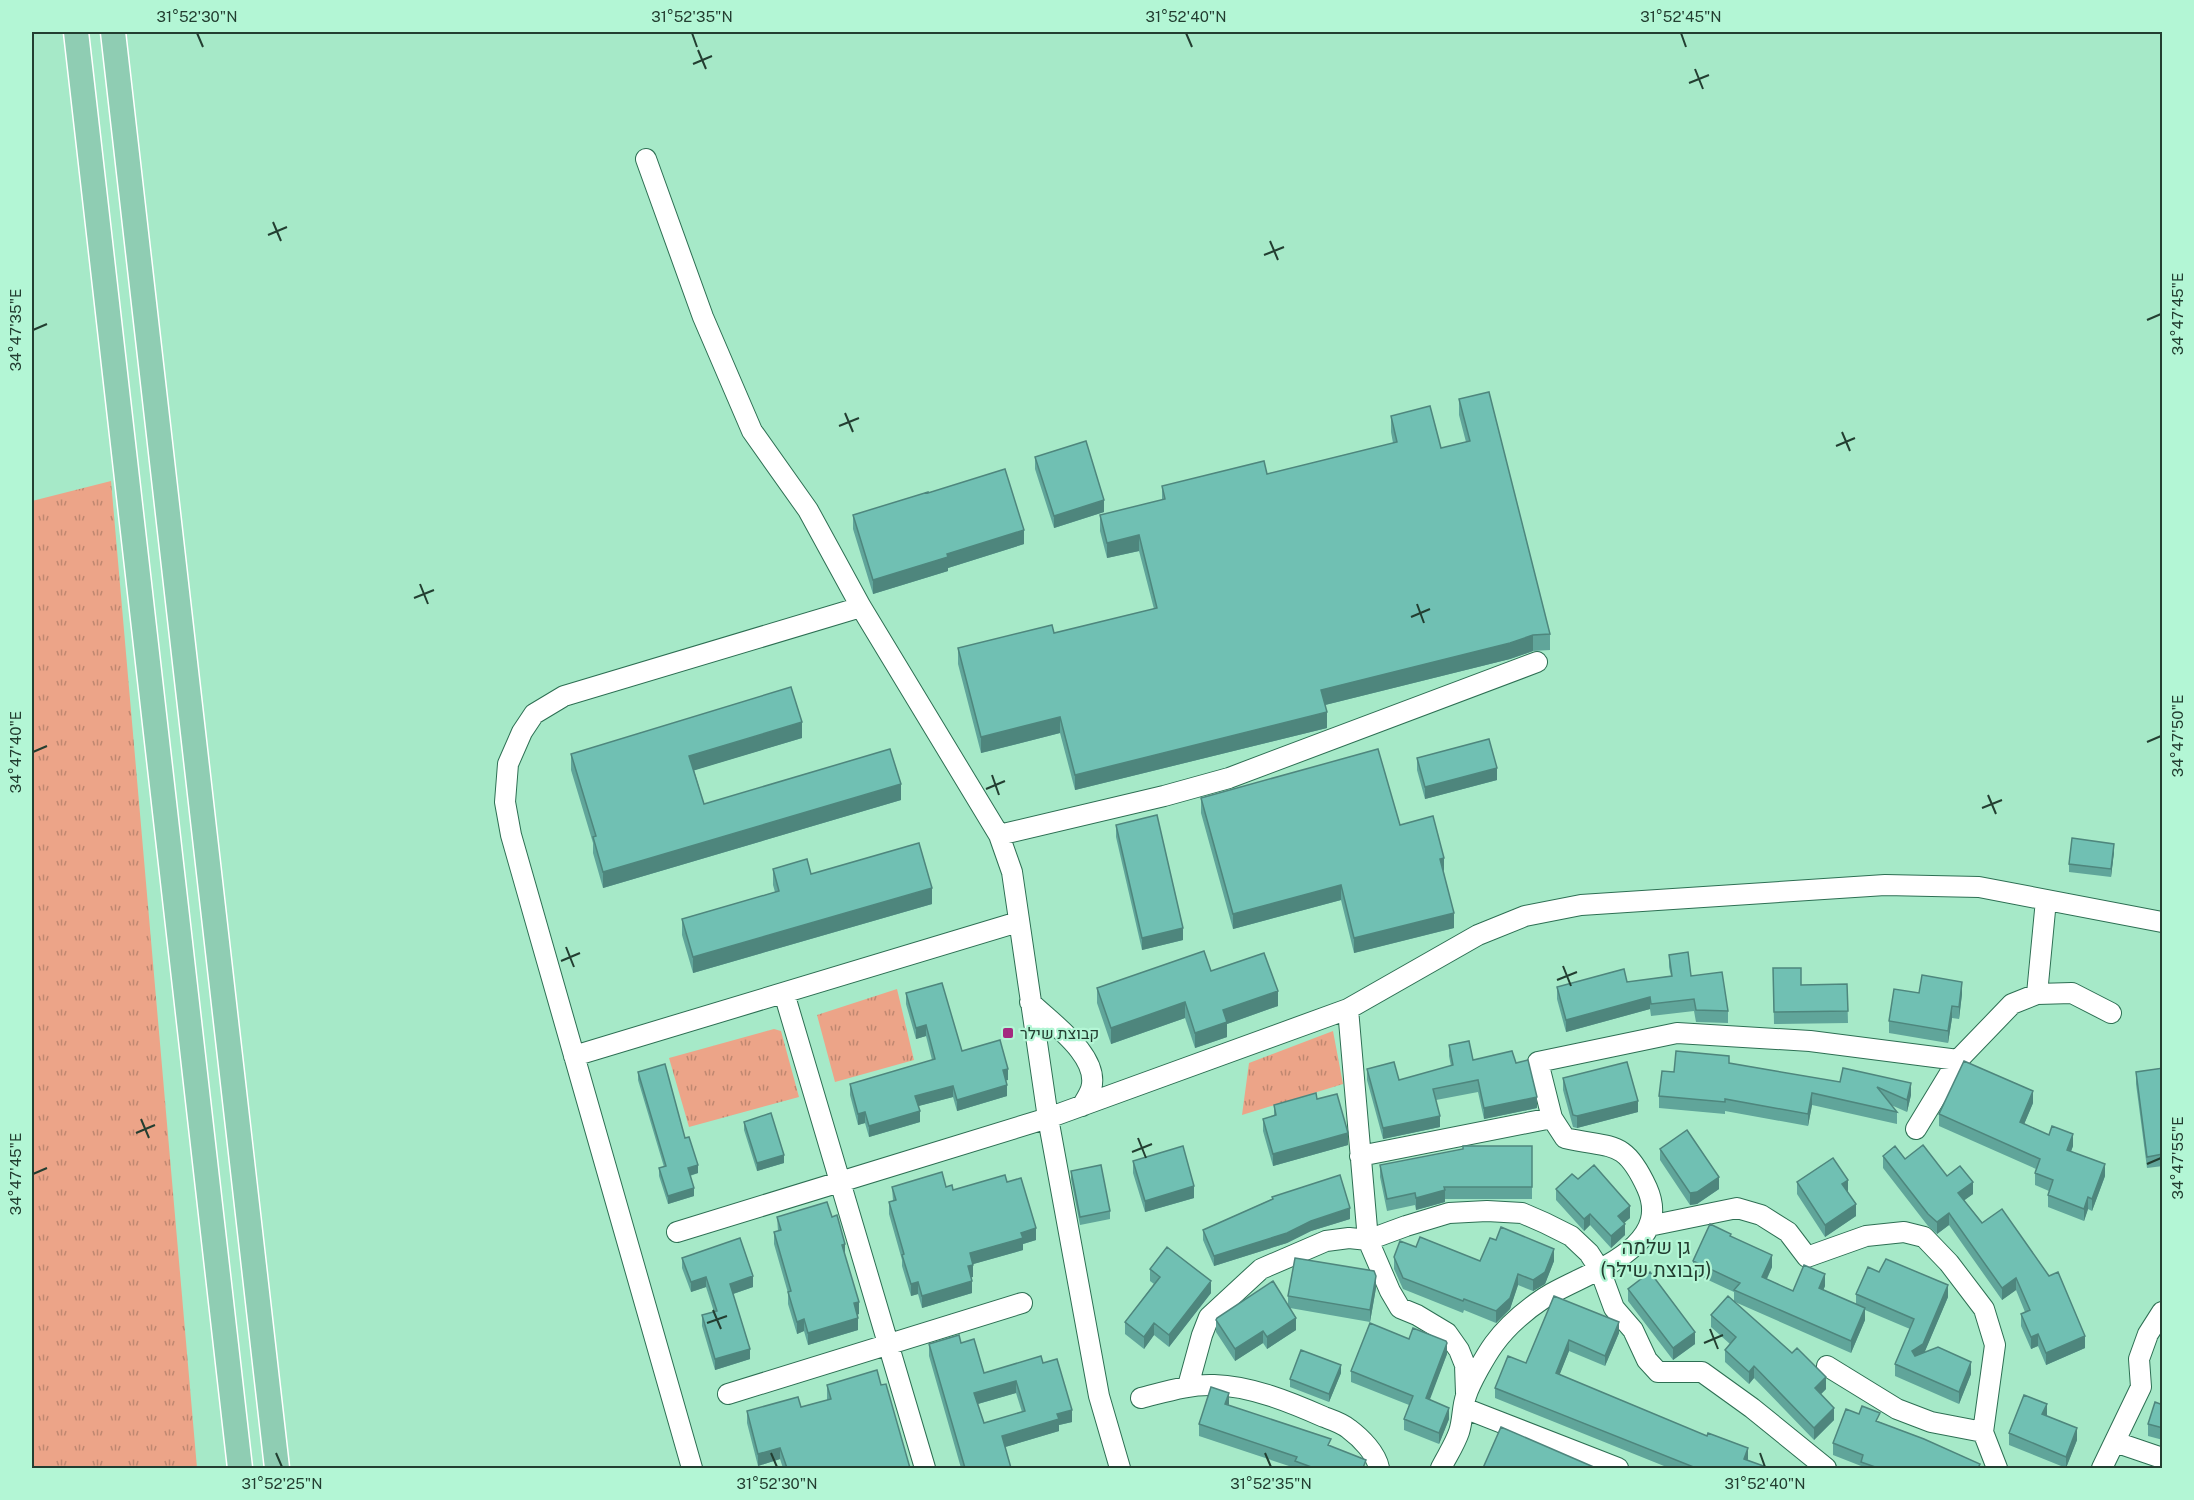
<svg xmlns="http://www.w3.org/2000/svg" width="2194" height="1500" font-family="'Public Sans',Heebo,sans-serif">
<style>
.grass{fill:url(#grass-tufts)}
.lines{fill:none;stroke-linecap:round;stroke-linejoin:round}
.minor-casing{stroke:#2d6f53;stroke-width:22}
.major-casing{stroke:#fff;stroke-width:27}
.minor{stroke:#fff;stroke-width:20}
.major{stroke:#8fcdb3;stroke-width:24}
.wall{fill:#60a59a;fill-rule:evenodd}
.shaded-wall{fill:#4e867d}
.building{fill:#70c0b3;stroke:#4e867d;stroke-width:1.5;fill-rule:evenodd}
.ticks{fill:none;stroke:#233e31;stroke-width:2}
.poi-dot{fill:#a42a7f;stroke:#b3f6d5;stroke-width:2}
.labels{text-anchor:middle;dominant-baseline:central;stroke-width:4.5;stroke-linejoin:round;paint-order:stroke}
.poi-label{font-size:16px;fill:#233e31;stroke:#b3f6d5;text-anchor:start}
.quarter-label{font-size:20px;fill:#233e31;stroke:#b3f6d5}
.neatline{fill:none;stroke:#233e31;stroke-width:2}
.ticks-label{font-size:15px;text-anchor:middle;fill:#233e31}
</style>
<defs>
<pattern id="grass-tufts" width="24" height="20" patternUnits="userSpaceOnUse" patternTransform="scale(1.5)"><rect width="24" height="20" fill="#eca488"/><path d="M3 7l-1-3M5 7V3M7 7l1-3M15 17l-1-3M17 17v-4M19 17l1-3" fill="none" stroke="#bf8770"/></pattern>
</defs>
<rect width="100%" height="100%" fill="#a6e9c8"/>
<path class="grass" d="M111 481 197 1468H32V501Z
M897 989 914 1060 835 1082 817 1015Z
M774 1029 781 1031 799 1097 689 1127 669 1058Z
M1333 1031 1343 1084 1242 1115 1249 1063Z"/>
<g class="lines">
<g class="minor-casing">
<path id="minor" d="M646 159 703 317 752 431 808 510 861 607 999 835 1012 872 1048 1118 1099 1396 1120 1468
M999 835 1164 796 1229 778 1537 662
M784 993 925 1468
M2037 994 2046 900
M1030 1002C1050 1022 1101 1056 1091 1089 1089 1095 1085 1101 1082 1106
M1348 1009 1368 1240 1406 1226 1449 1213 1487 1211 1522 1213 1545 1223 1571 1236 1589 1253 1600 1270 1614 1308 1633 1330 1647 1360 1658 1372H1702L1752 1408 1826 1468
M574 1056 1018 922
M1916 1129 1958 1060
M1360 1156 1552 1118
M1649 1226 1737 1208 1761 1215 1788 1232 1807 1257 1866 1236 1904 1232 1924 1237 1949 1263 1984 1309 1995 1345 1983 1432 1997 1468
M677 1232 1048 1118 1348 1009 1478 935 1525 916 1581 905 1885 885 1979 887 2162 922
M1827 1366 1897 1409 1931 1422 1983 1432
M1188 1386 1202 1335 1209 1317 1261 1269 1326 1241 1349 1238 1368 1240 1390 1291 1400 1308 1417 1315 1447 1333 1459 1350 1465 1365 1466 1393
M728 1394 1022 1303
M1141 1398C1165 1392 1189 1384 1214 1385 1251 1386 1290 1402 1324 1417 1332 1420 1342 1423 1349 1429 1361 1438 1376 1453 1379 1468
M1464 1408 1618 1468
M2115 1442 2162 1458
M692 1468 511 835 505 802 508 764 522 732 534 714 564 696 861 607
M1441 1468C1447 1456 1455 1444 1459 1432 1463 1420 1462 1407 1466 1396 1470 1383 1486 1355 1494 1344 1507 1326 1526 1310 1544 1298 1580 1274 1675 1251 1647 1188 1624 1138 1612 1149 1565 1138L1552 1118 1538 1062 1677 1033 1810 1041 1958 1060 2012 1004 2037 994 2072 993 2111 1013
M2102 1468 2141 1387 2139 1359 2148 1334 2162 1312"/>
</g>
<g class="major-casing">
<path id="major" d="M76 32 240 1468
M113 32 277 1468"/>
</g>
<use href="#minor" class="minor"/>
<use href="#major" class="major"/>
</g>
<path class="wall" d="M1459 399 1550 634V650L1533 651 1510 659 1325 705 1327 728 1075 790 1060 733 981 753 958 664V648L1054 633 1154 609 1139 551 1107 558 1100 531V515L1162 500V486L1267 474 1393 443 1391 432V416L1441 448 1466 442 1459 415Z
M1035 457 1104 512 1054 528 1035 469Z
M928 493 1024 544 948 568V571L873 594 853 529V515Z
M802 738 694 770 704 804 901 800 603 888 593 853V843L571 770V754Z
M1417 758 1497 780 1425 799 1417 770Z
M1201 798 1400 825 1444 873 1454 928 1354 953 1341 900 1233 929 1201 813Z
M1116 825 1183 940 1142 950 1116 837Z
M2114 852 2111 877 2069 872V864Z
M773 869 811 874 932 904 693 973 682 935V919L775 892 773 885Z
M1669 955 1728 1011V1023L1696 1022 1694 1011 1651 1016 1650 1009 1566 1032 1557 999V987L1627 982 1671 976 1669 967Z
M1773 968 1801 985 1847 984 1848 1023 1774 1024Z
M1211 971 1278 1006 1227 1024V1037L1195 1048 1185 1018 1111 1044 1097 1003V988Z
M906 993 962 1051 1008 1080H1006L1007 1096 957 1111 953 1097 918 1106 920 1122 869 1137 865 1123 858 1125 850 1095V1084L932 1060 926 1036 916 1039 906 1004Z
M1919 993 1962 994 1959 1019 1952 1018 1948 1043 1889 1033V1021Z
M1449 1045 1473 1060 1516 1063 1537 1108 1484 1119 1478 1092 1436 1100 1440 1127 1383 1139 1367 1080V1069L1399 1080 1451 1066 1449 1056Z
M1729 1063 1840 1082 1843 1068 1911 1095 1907 1112 1891 1105 1897 1112V1124L1812 1105 1808 1126 1725 1111V1114L1659 1108V1096L1674 1072Z
M2163 1068V1166L2147 1168 2136 1084V1072Z
M638 1072 685 1138 698 1173 690 1176 694 1196 668 1204 659 1176V1168L664 1167 638 1080Z
M1563 1078 1638 1112 1577 1128 1573 1127 1563 1090Z
M2033 1103 2024 1124 2073 1146 2071 1151 2105 1176 2092 1211 2088 1209 2084 1221 2048 1207V1195L2049 1191 2035 1185V1173L2036 1169 1939 1126V1114Z
M1274 1105 1348 1145 1273 1166 1263 1131V1119L1274 1116Z
M744 1122 784 1163 757 1171 744 1130Z
M1532 1146V1199H1445V1202L1416 1210 1415 1205 1387 1211 1380 1177V1165Z
M1660 1149 1719 1189 1697 1204 1690 1205 1660 1160Z
M1883 1156 1905 1159 1947 1176 1973 1194 1964 1200 2085 1348 2046 1365 2038 1346 2031 1349 2021 1326V1314L2025 1312 2016 1290 2002 1300 1949 1225 1937 1234 1928 1226 1883 1168Z
M1133 1161 1194 1198 1145 1212 1133 1173Z
M1071 1171 1110 1211V1219L1080 1225 1071 1179Z
M1578 1179 1630 1218 1624 1223 1625 1235 1611 1248 1590 1225 1584 1231 1556 1200V1189Z
M1007 1182 1036 1240 1023 1244V1250L973 1264V1277H971L972 1293 922 1308 918 1294 911 1296 902 1266V1260L889 1214V1202L893 1201 892 1187H946L953 1190Z
M1797 1182 1848 1192 1856 1216 1825 1237 1797 1194Z
M1272 1197 1350 1219 1311 1231 1287 1243 1214 1266 1203 1240V1230L1272 1199Z
M777 1217 845 1255 859 1314 857 1315 858 1330 808 1345 804 1331 797 1334 788 1304V1293L774 1244V1232L778 1231Z
M1731 1236 1772 1267 1767 1279 1793 1291 1825 1286 1823 1290 1856 1304V1294L1879 1272 1948 1297 1924 1353 1971 1374 1959 1404 1895 1376V1364L1910 1329 1865 1310V1320L1851 1353 1735 1302 1826 1389 1821 1394 1834 1420 1814 1440 1754 1378 1749 1384 1725 1362V1350L1730 1344 1711 1327V1315L1734 1301V1292L1693 1273V1261Z
M1416 1247 1480 1261H1554L1545 1284 1533 1291 1518 1285 1510 1309 1496 1323 1464 1310 1463 1313 1403 1289 1394 1269V1257Z
M682 1258 753 1287 733 1294 750 1359 715 1370 702 1326V1315L714 1312 706 1287 691 1292 682 1268Z
M1150 1269 1211 1293 1169 1347 1154 1335 1144 1349 1125 1334V1322L1154 1284 1150 1281Z
M1376 1288 1370 1322 1290 1308 1296 1330 1267 1349 1263 1343 1235 1361 1216 1332V1320L1288 1305V1296Z
M1628 1289 1695 1344 1673 1360 1628 1301Z
M1554 1296 1619 1333 1605 1366 1569 1351 1559 1375 1748 1459 1747 1460 1769 1468H1669L1495 1398V1388L1526 1363Z
M961 1343 984 1373 1043 1363 1072 1422 1059 1425V1431L1005 1447 1011 1468H961L929 1356V1344ZM1016 1393 1022 1412 984 1423 978 1404Z
M1447 1354 1429 1400 1449 1419 1439 1444 1404 1430V1419L1409 1405 1351 1382V1371Z
M1341 1373 1329 1402 1290 1387V1379Z
M827 1385H881L910 1468H783L780 1459 758 1466 747 1423V1411L801 1407 827 1400Z
M1229 1405 1331 1446 1366 1468H1295L1199 1436V1424Z
M2163 1405V1440L2148 1436V1424Z
M1880 1422 1980 1468H1861V1466L1833 1455V1443Z
M2009 1433 2077 1440 2066 1468 2009 1445Z"/>
<path class="shaded-wall" d="M1104 500V512L1054 528V516Z
M1024 530V544L948 568V571L873 594V580L947 554Z
M1139 535V551L1107 558V543Z
M1533 635V651L1510 659 1321 706V690Z
M1327 712V728L1075 790V775Z
M1060 717V733L981 753V737Z
M802 722V738L689 772V756Z
M1497 768V780L1425 799V787Z
M901 784V800L603 888V872Z
M2114 844V852L2111 877V869Z
M1444 858V873L1440 859Z
M1341 885V900L1233 929V914Z
M932 888V904L693 973V957Z
M1454 913V928L1354 953V938Z
M1183 928V940L1142 950V938Z
M1962 982V994L1959 1019V1007Z
M1278 991V1006L1227 1024V1037L1195 1048V1033L1223 1010Z
M1650 997V1009L1566 1032V1020Z
M1185 1002V1018L1111 1044V1028Z
M1952 1006V1018L1948 1043V1031Z
M926 1025V1036L916 1039V1028Z
M1008 1069V1080L1003 1081V1070Z
M1911 1083V1095L1907 1112V1100Z
M1007 1085V1096L957 1111V1100Z
M953 1086V1097L915 1107V1096Z
M2033 1091V1103L2020 1134V1122Z
M1812 1093V1105L1808 1126V1114Z
M1537 1097V1108L1484 1119V1108Z
M1638 1101V1112L1577 1128V1116Z
M920 1111V1122L869 1137V1126Z
M865 1112V1123L858 1125V1114Z
M1440 1116V1127L1383 1139V1128Z
M1348 1133V1145L1273 1166V1154Z
M2073 1134V1146L2067 1162V1150Z
M784 1155V1163L757 1171V1163Z
M2105 1164V1176L2092 1211V1199Z
M698 1165V1173L688 1176V1168Z
M1719 1177V1189L1697 1204 1690 1205V1193Z
M1848 1180V1192L1842 1195V1184Z
M1973 1182V1194L1958 1205V1193Z
M1194 1186V1198L1145 1212V1201Z
M694 1188V1196L668 1204V1196Z
M1445 1190V1202L1416 1210V1198Z
M2088 1197V1209L2084 1221V1209Z
M1856 1204V1216L1825 1237V1225Z
M1630 1206V1218L1618 1228V1216Z
M1350 1208V1219L1311 1231 1287 1243 1214 1266V1256L1311 1221Z
M1949 1213V1225L1937 1234V1222Z
M1590 1214V1225L1584 1231V1219Z
M1625 1224V1235L1611 1248V1236Z
M1036 1228V1240L1023 1244V1250L970 1265V1253L1021 1233Z
M845 1244V1256L842 1245Z
M1554 1249V1261L1545 1284 1533 1291V1280Z
M1772 1255V1267L1762 1289V1277Z
M973 1265V1277L968 1278V1266Z
M1518 1274V1285L1510 1309 1496 1323V1311Z
M1825 1274V1286L1819 1300V1288Z
M753 1276V1287L730 1295V1284Z
M1376 1276V1288L1370 1322V1310Z
M706 1277V1287L691 1292V1282Z
M2016 1278V1290L2002 1300V1288Z
M972 1281V1293L922 1308V1296Z
M1211 1281V1293L1169 1347V1335Z
M918 1282V1294L911 1296V1284Z
M1948 1285V1297L1923 1356 1912 1363V1351Z
M859 1302V1314L854 1315V1303Z
M1865 1308V1320L1851 1353V1341Z
M858 1318V1330L808 1345V1333Z
M1296 1318V1330L1267 1349V1337Z
M804 1319V1331L797 1334V1322Z
M1619 1322V1333L1605 1366V1356Z
M1154 1323V1335L1144 1349V1337Z
M1263 1331V1343L1235 1361V1349Z
M1695 1332V1344L1673 1360V1348Z
M2038 1334V1346L2031 1349V1337Z
M2085 1336V1348L2046 1365V1353Z
M1569 1340V1351L1556 1384V1373Z
M1447 1343V1354L1426 1410V1398Z
M750 1349V1359L715 1370V1359Z
M1971 1362V1374L1959 1404V1392Z
M1341 1365V1373L1329 1402V1394Z
M1754 1366V1378L1749 1384V1372Z
M1826 1377V1389L1815 1400V1388Z
M1016 1381V1393L974 1405V1393Z
M1229 1393V1405L1225 1404Z
M2047 1404V1416L2042 1414Z
M1449 1408V1419L1439 1444V1433Z
M1834 1408V1420L1814 1440V1428Z
M1072 1410V1422L1059 1425V1431L1002 1448V1436L1057 1414Z
M2077 1428V1440L2066 1468V1457Z
M780 1448V1459L758 1466V1454Z
M1748 1448V1459L1744 1468V1459Z"/>
<path class="building" d="M1489 392 1550 634 1533 635 1510 643 1321 690 1327 712 1075 775 1060 717 981 737 958 648 1052 625 1054 633 1157 608 1139 535 1107 543 1100 515 1165 499 1162 486 1264 461 1267 474 1397 442 1391 416 1430 406 1441 448 1470 441 1459 399Z
M1086 441 1104 500 1054 516 1035 457Z
M1005 469 1024 530 947 554 948 557 873 580 853 515 928 492V493Z
M791 687 802 722 689 756 704 804 890 749 901 784 603 872 593 837 596 836 571 754Z
M1489 739 1497 768 1425 787 1417 758Z
M1378 749 1400 825 1433 816 1444 858 1440 859 1454 913 1354 938 1341 885 1233 914 1201 798Z
M1157 815 1183 928 1142 938 1116 825Z
M2072 838 2114 844 2111 869 2069 864Z
M919 843 932 888 693 957 682 919 779 891 773 869 807 859 811 874Z
M1204 951 1211 971 1264 953 1278 991 1223 1010 1227 1022 1195 1033 1185 1002 1111 1028 1097 988Z
M1688 952 1691 976 1722 972 1728 1011 1696 1010 1694 999 1651 1004 1650 997 1566 1020 1557 987 1624 969 1627 982 1672 976 1669 955Z
M1773 968H1801V985L1847 984 1848 1011 1774 1012Z
M1922 975 1962 982 1959 1007 1952 1006 1948 1031 1889 1021 1894 989 1919 993Z
M942 983 962 1051 1000 1040 1008 1069 1003 1070 1007 1085 957 1100 953 1086 915 1096 920 1111 869 1126 865 1112 858 1114 850 1084 935 1059 926 1025 916 1028 906 993Z
M1469 1041 1473 1060 1512 1051 1516 1063 1528 1060 1537 1097 1484 1108 1478 1080 1433 1089 1440 1116 1383 1128 1367 1069 1394 1062 1399 1080 1453 1065 1449 1045Z
M1676 1051 1729 1056V1063L1840 1082 1843 1068 1911 1083 1907 1100 1877 1087 1897 1112 1812 1093 1808 1114 1725 1099V1102L1659 1096 1662 1071 1674 1072Z
M1964 1061 2033 1091 2020 1122 2049 1135 2052 1126 2073 1134 2067 1150 2105 1164 2092 1199 2088 1197 2084 1209 2048 1195 2053 1180 2035 1173 2040 1159 1939 1114Z
M1627 1062 1638 1101 1577 1116 1573 1115 1563 1078Z
M665 1064 685 1138 689 1137 698 1165 688 1168 694 1188 668 1196 659 1168 666 1166 638 1072Z
M2163 1068V1154L2147 1157 2136 1072Z
M1316 1093 1317 1099 1337 1094 1348 1133 1273 1154 1263 1119 1276 1115 1274 1105Z
M771 1113 784 1155 757 1163 744 1122Z
M1687 1130 1719 1177 1697 1192 1690 1193 1660 1149Z
M1923 1145 1947 1176 1960 1166 1973 1182 1958 1193 1982 1223 2002 1209 2049 1276 2058 1272 2085 1336 2046 1353 2038 1334 2031 1337 2021 1314 2030 1310 2016 1278 2002 1288 1949 1213 1937 1222 1928 1214 1883 1156 1895 1146 1905 1159Z
M1183 1146 1194 1186 1145 1201 1133 1161Z
M1463 1146H1532V1187H1444L1445 1190 1416 1198 1415 1193 1387 1199 1380 1165 1463 1149Z
M1833 1158 1848 1180 1842 1184 1856 1204 1825 1225 1797 1182Z
M1101 1165 1110 1211 1080 1217 1071 1171Z
M1594 1165 1630 1206 1618 1216 1625 1224 1611 1236 1590 1214 1584 1219 1556 1189 1572 1174 1578 1179Z
M942 1172 946 1187 952 1185 953 1190 1005 1175 1007 1182 1021 1178 1036 1228 1021 1233 1023 1238 970 1253 973 1265 968 1266 972 1281 922 1296 918 1282 911 1284 902 1255 904 1254 889 1202 896 1200 892 1187Z
M1340 1175 1350 1208 1311 1221 1287 1233 1214 1256 1203 1230 1273 1199 1272 1197Z
M827 1202 832 1217 837 1215 845 1244 842 1245 859 1302 854 1303 858 1318 808 1333 804 1319 797 1322 788 1292 791 1291 774 1232 781 1230 777 1217Z
M1710 1224 1731 1234 1730 1236 1772 1255 1762 1277 1793 1291 1804 1265 1825 1274 1819 1288 1865 1308 1851 1341 1734 1290 1740 1283 1693 1261Z
M1501 1227 1554 1249 1545 1272 1533 1280 1518 1274 1510 1298 1496 1311 1464 1299 1463 1301 1403 1278 1394 1257 1400 1241 1416 1247 1420 1237 1480 1261 1490 1238 1496 1240Z
M740 1238 753 1276 730 1284 750 1349 715 1359 702 1315 717 1311 706 1277 691 1282 682 1258Z
M1167 1247 1211 1281 1169 1335 1154 1323 1144 1337 1125 1322 1160 1277 1150 1269Z
M1295 1258 1374 1271 1376 1276 1370 1310 1288 1296Z
M1886 1259 1948 1285 1923 1344 1912 1351 1915 1356 1938 1347 1971 1362 1959 1392 1895 1364 1914 1319 1856 1294 1868 1267 1879 1272Z
M1650 1272 1695 1332 1673 1348 1628 1289Z
M1273 1281 1296 1318 1267 1337 1263 1331 1235 1349 1216 1320 1217 1318Z
M1554 1296 1619 1322 1605 1356 1569 1340 1556 1373 1707 1436 1708 1433 1748 1448 1744 1459 1769 1468H1696L1495 1388 1508 1356 1526 1363Z
M1728 1296 1792 1353 1797 1348 1826 1377 1815 1388 1834 1408 1814 1428 1754 1366 1749 1372 1725 1350 1736 1337 1711 1315Z
M1370 1323 1409 1339 1413 1328 1446 1341 1447 1343 1426 1398 1449 1408 1439 1433 1404 1419 1413 1396 1351 1371Z
M959 1335 961 1343 974 1339 984 1373 1041 1356 1043 1363 1057 1359 1072 1410 1057 1414 1059 1419 1002 1436 1011 1468H965L929 1344ZM1016 1381 1025 1411 984 1423 974 1393Z
M1301 1350 1341 1365 1329 1394 1290 1379Z
M877 1370 881 1385 886 1384 910 1468H787L780 1448 758 1454 747 1411 798 1397 801 1407 831 1399 827 1385Z
M1211 1387 1229 1393 1225 1404 1331 1439 1328 1445 1366 1460 1363 1468H1314L1295 1461 1297 1457 1199 1424Z
M2024 1395 2047 1404 2042 1414 2077 1428 2066 1457 2009 1433Z
M2155 1402 2163 1405V1428L2148 1424Z
M1862 1406 1880 1413 1876 1421 1924 1439 1980 1464 1978 1468H1878L1861 1462 1863 1455 1833 1443 1846 1409 1859 1414Z
M1501 1427 1596 1468H1483Z"/>
<path class="ticks" d="M197 33 203 47M692 33 697 47M1186 33 1192 47M1681 33 1686 47M698 50 706 69M693 64 712 56M1695 69 1703 89M1689 83 1709 75M273 222 281 241M268 235 287 227M1270 241 1278 260M1264 255 1284 247M2147 320 2161 314M33 330 47 324M845 413 853 432M839 426 859 418M1842 432 1850 451M1836 446 1855 438M420 584 428 604M414 598 434 590M1417 604 1424 623M1411 617 1430 609M2147 742 2161 736M33 752 47 746M992 775 999 795M986 789 1005 781M1988 795 1996 814M1982 808 2002 800M566 947 574 967M561 961 580 953M1563 966 1571 986M1557 980 1577 972M141 1119 149 1138M136 1133 155 1125M1138 1138 1146 1158M1132 1152 1152 1144M2147 1164 2161 1158M33 1174 47 1168M713 1310 721 1329M707 1323 727 1316M1710 1329 1718 1349M1704 1343 1723 1335M276 1453 282 1467M771 1453 777 1467M1265 1453 1271 1467M1760 1453 1765 1467"/>
<rect class="poi-dot" x="1002" y="1027" width="12" height="12" rx="3"/>
<g class="labels">
<g class="poi-label">
<text x="1020" y="1033">קבוצת שילר</text>
</g>
<g class="quarter-label">
<text x="1656" y="1247">גן שלמה<tspan x="1656" dy="23">(קבוצת שילר)</tspan></text>
</g>
</g>
<rect width="2194" height="1500" fill="none" stroke="#b3f6d5" stroke-width="66"/>
<rect x="33" y="33" width="2128" height="1434" class="neatline"/>
<g class="ticks-label">
<text x="197" y="22">31°52'30"N</text>
<text x="692" y="22">31°52'35"N</text>
<text x="1186" y="22">31°52'40"N</text>
<text x="1681" y="22">31°52'45"N</text>
<text transform="translate(2178 314) rotate(-90)" y="5">34°47'45"E</text>
<text transform="translate(16 330) rotate(-90)" y="5">34°47'35"E</text>
<text transform="translate(2178 736) rotate(-90)" y="5">34°47'50"E</text>
<text transform="translate(16 752) rotate(-90)" y="5">34°47'40"E</text>
<text transform="translate(2178 1158) rotate(-90)" y="5">34°47'55"E</text>
<text transform="translate(16 1174) rotate(-90)" y="5">34°47'45"E</text>
<text x="282" y="1489">31°52'25"N</text>
<text x="777" y="1489">31°52'30"N</text>
<text x="1271" y="1489">31°52'35"N</text>
<text x="1765" y="1489">31°52'40"N</text>
</g>
</svg>
